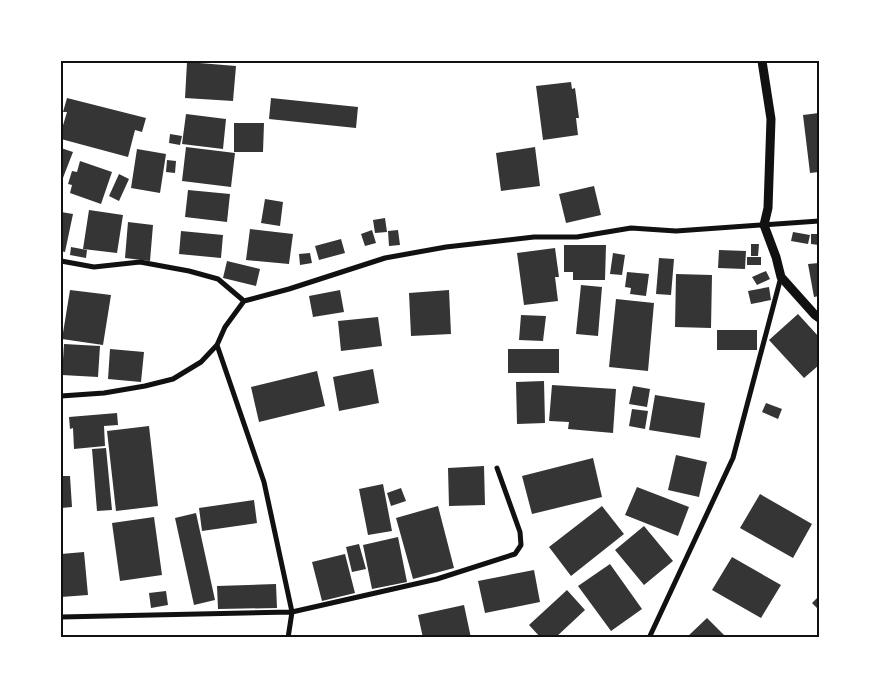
<svg xmlns="http://www.w3.org/2000/svg" width="880" height="699" font-family="'PT Sans Narrow',sans-serif">
<style>
.building{fill:#353535}
.lines{fill:none;stroke-linecap:round;stroke-linejoin:round}
.minor{stroke:#111;stroke-width:5}
.tertiary{stroke:#111;stroke-width:9}
.neatline{fill:none;stroke:#111;stroke-width:2}
</style>
<rect width="100%" height="100%" fill="#fff"/>
<path class="building" d="M187 62 236 66 233 101 185 98Z
M571 82 572 89 575 88 579 118H576L578 135 543 140 536 86Z
M67 98 146 118 142 132 135 130 128 157 61 139V132L67 112H63Z
M271 98 358 107 356 128 269 119Z
M819 113V172L810 173 803 115Z
M186 114 226 119 223 149 182 144Z
M234 123H264L263 152H234Z
M170 134 182 136 180 145 169 143Z
M186 147 235 153 231 187 182 181Z
M535 147 540 186 501 191 496 153Z
M61 148 73 152 61 183Z
M137 149 166 154 160 193 131 188Z
M167 160 176 161 175 173 166 172Z
M80 161 112 172 101 204 70 193 72 185 68 184 72 171 77 172Z
M119 174 129 179 119 201 109 196Z
M594 186 601 215 566 223 559 194Z
M188 190 230 194 227 222 185 217Z
M265 199 283 202 280 226 261 223Z
M89 210 123 215 117 253 83 249Z
M61 212 73 214 65 252 61 251Z
M385 218 387 232 375 233 373 220Z
M128 222 153 225 150 261 125 258Z
M250 229 293 234 289 264 246 260Z
M372 230 376 243 365 246 361 234Z
M398 230 400 245 389 246 388 231Z
M181 231 223 235 221 258 179 254Z
M793 232 810 235 808 244 791 241Z
M811 234H819V245L811 244Z
M341 239 345 253 319 260 315 246Z
M751 244H759L758 256H751Z
M564 245H606L605 280H573V272H564Z
M71 247 87 250 86 258 70 255Z
M555 248 559 277H555L558 301 524 305 517 253Z
M719 250 746 251 745 269 718 268Z
M310 253 312 263 300 265 299 254Z
M613 253 625 255 622 275 610 274Z
M747 257H761V265H747Z
M659 258 674 259 671 295 656 294Z
M227 261 260 269 256 286 223 278Z
M819 263V296L814 297 808 264Z
M766 271 770 279 757 285 752 277Z
M627 272 649 274 646 296 630 294 631 288 625 287Z
M676 274 712 275 711 328 675 327Z
M581 285 602 287 598 336 576 334Z
M769 287 771 300 751 304 748 291Z
M70 290 111 295 103 345 62 339Z
M340 290 344 312 313 317 309 296Z
M449 290 451 334 411 336 409 293Z
M616 299 654 303 648 371 609 367Z
M798 314 819 337V365L804 378 769 340Z
M521 315 546 316 543 341 519 340Z
M378 317 382 346 341 351 338 321Z
M717 330H757V350H717Z
M64 344 100 346 98 377 62 375Z
M110 349 144 352 141 382 108 379Z
M508 349H559V373H508Z
M373 369 379 403 339 411 333 377Z
M317 371 325 406 259 422 251 387Z
M544 381 545 423 517 424 516 382Z
M552 385 616 389 613 433 568 429 569 422 549 421Z
M633 386 650 389 647 407 629 404Z
M655 395 705 403 700 438 649 430Z
M766 403 782 409 778 419 762 412Z
M632 409 648 411 645 429 629 426Z
M117 413 118 425 104 426 105 446 74 449 73 428 70 429 69 417Z
M149 426 158 506 116 511 107 431Z
M106 448 112 510 97 511 92 449Z
M676 455 707 462 699 497 668 490Z
M593 458 602 497 532 514 522 476Z
M484 466 485 505 449 506 448 468Z
M61 476H70L72 507 61 508Z
M383 484 392 531 368 535 359 489Z
M637 487 689 507 678 536 625 515Z
M401 488 406 501 391 506 387 493Z
M760 494 812 524 793 558 740 528Z
M254 500 257 523 202 531 199 508Z
M438 506 454 568 413 579 396 518Z
M602 506 624 534 571 576 549 547Z
M196 513 215 600 194 605 175 518Z
M154 517 162 575 120 581 112 523Z
M644 526 673 561 644 585 615 550Z
M398 537 407 582 372 589 363 545Z
M359 544 366 569 352 572 346 547Z
M84 552 88 595 61 597V554Z
M345 554 355 593 322 601 312 562Z
M732 557 781 585 761 618 712 590Z
M610 564 642 609 611 631 578 586Z
M534 570 540 602 485 613 478 581Z
M276 584 277 608 218 609 217 586Z
M567 590 585 610 555 638H541L529 625Z
M166 591 168 605 151 608 149 593Z
M819 596V610L812 603Z
M464 605 471 638H423L418 615Z
M707 618 727 638H686Z"/>
<g class="lines">
<path class="minor" d="M61 261 94 267 140 262 189 271 218 279 244 301
M217 345 264 482 292 612 288 638
M61 396 104 393 145 386 173 379 201 362 217 345 225 327 244 301 289 289 385 258 446 247 534 237H577L631 228 676 231 819 221
M61 617 292 612 437 579 515 554 521 545 520 532 497 468
M649 638 733 458 781 277"/>
<path class="tertiary" d="M762 61 771 119 768 208 764 225 776 257 781 277 815 315 819 318"/>
</g>
<rect width="880" height="699" fill="none" stroke="#ffffff" stroke-width="125"/>
<rect x="62" y="62" width="756" height="574" class="neatline"/>
</svg>
